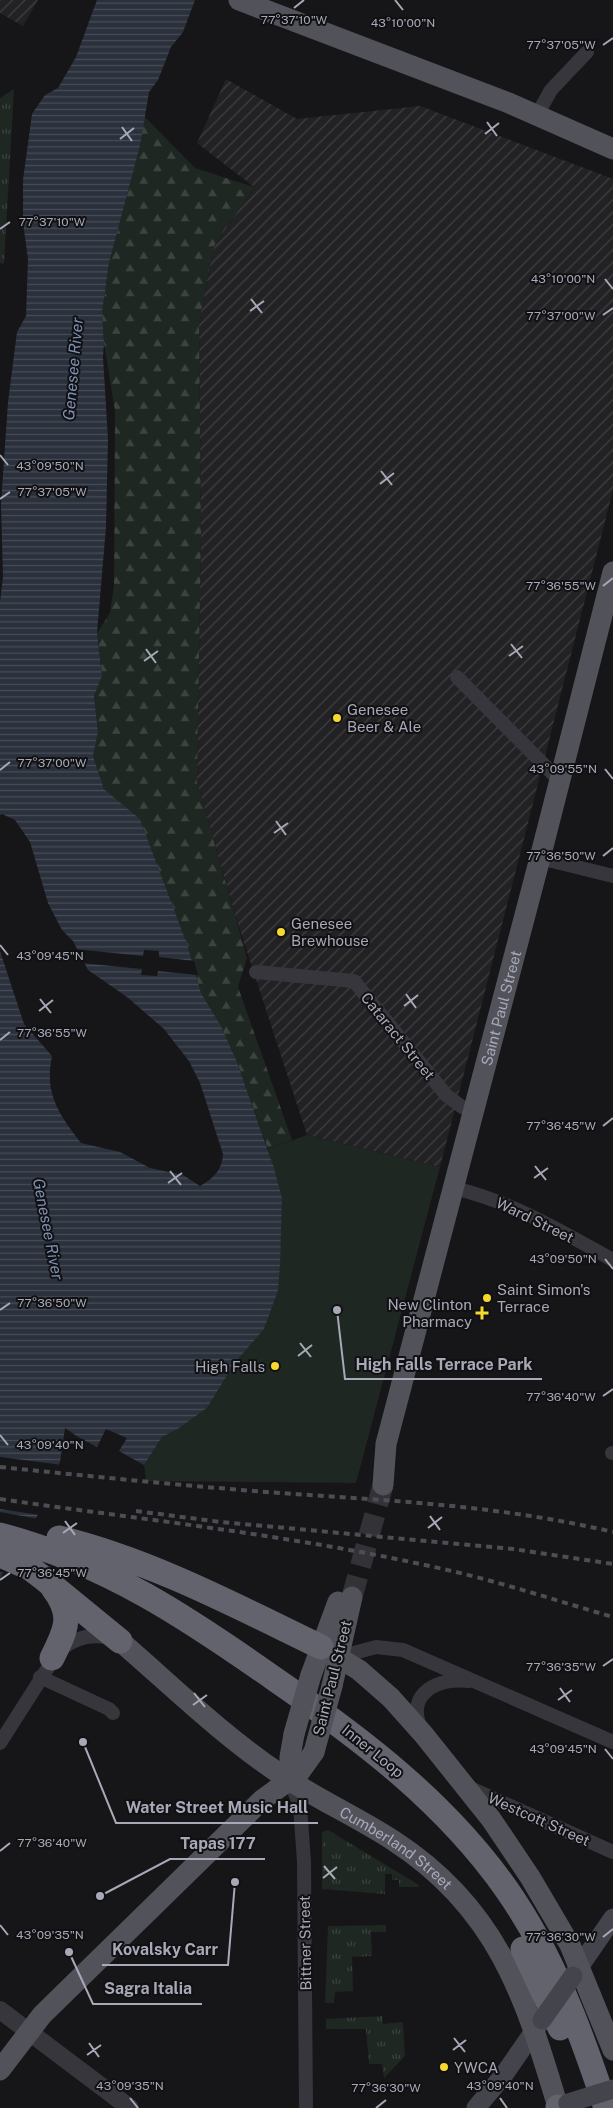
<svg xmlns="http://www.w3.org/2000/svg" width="613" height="2108" font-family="'Public Sans',sans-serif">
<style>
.industrial{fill:url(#industrial-furrows)}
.grass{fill:url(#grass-tufts)}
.forest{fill:url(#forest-firs)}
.green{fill:#1f2722}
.water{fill:url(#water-rules)}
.pier{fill:#161517}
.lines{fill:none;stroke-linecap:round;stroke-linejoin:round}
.primary-tunnel{stroke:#333337;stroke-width:21;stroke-dasharray:21 11;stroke-linecap:butt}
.minor{stroke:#36363c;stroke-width:14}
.tertiary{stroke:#36363c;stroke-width:18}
.secondary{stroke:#44454c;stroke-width:19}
.primary{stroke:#52525b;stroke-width:21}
.motorway{stroke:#62636d;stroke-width:25}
.rail{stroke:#4d4e55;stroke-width:4;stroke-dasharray:6 5;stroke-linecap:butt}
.secondary-bridge{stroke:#44454c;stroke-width:19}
.primary-bridge{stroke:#52525b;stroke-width:21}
.ticks{fill:none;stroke:#a7a9b8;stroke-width:2}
.poi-dot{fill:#f7d92d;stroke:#111012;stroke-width:2}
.labels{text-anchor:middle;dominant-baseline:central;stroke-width:4;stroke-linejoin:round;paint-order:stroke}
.poi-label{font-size:15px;fill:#a7a9b8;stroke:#111012;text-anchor:start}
.street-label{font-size:15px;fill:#a7a9b8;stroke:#111012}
.water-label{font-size:16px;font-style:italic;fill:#7d90b4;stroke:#111012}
.ticks-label{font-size:12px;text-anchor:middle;fill:#a7a9b8;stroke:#111012;stroke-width:4;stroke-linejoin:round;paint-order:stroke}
.leader{fill:none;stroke:#a7a9b8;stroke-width:2}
.callout-dot{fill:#a7a9b8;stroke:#111012;stroke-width:2}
.callout-label{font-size:16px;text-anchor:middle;font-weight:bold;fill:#a7a9b8;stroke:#111012;stroke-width:4;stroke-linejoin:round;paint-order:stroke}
</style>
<defs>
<pattern id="industrial-furrows" width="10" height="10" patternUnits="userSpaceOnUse" patternTransform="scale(1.25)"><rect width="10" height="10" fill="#222124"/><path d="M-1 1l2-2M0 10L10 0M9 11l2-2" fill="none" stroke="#3f3e42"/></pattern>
<pattern id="grass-tufts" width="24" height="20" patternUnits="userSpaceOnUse" patternTransform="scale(1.25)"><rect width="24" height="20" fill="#1f2722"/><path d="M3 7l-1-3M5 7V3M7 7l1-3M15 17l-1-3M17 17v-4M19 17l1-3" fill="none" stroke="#3d4440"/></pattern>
<pattern id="forest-firs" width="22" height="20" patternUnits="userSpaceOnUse" patternTransform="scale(1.25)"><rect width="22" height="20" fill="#1f2722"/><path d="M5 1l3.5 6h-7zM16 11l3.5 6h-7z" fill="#3d4440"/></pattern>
<pattern id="water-rules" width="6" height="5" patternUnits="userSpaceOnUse" patternTransform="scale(1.25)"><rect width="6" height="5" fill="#2b313c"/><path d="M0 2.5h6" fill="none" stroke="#474c56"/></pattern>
</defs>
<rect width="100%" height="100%" fill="#161517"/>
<path class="industrial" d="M0 0H38L23 26 0 13Z
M226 79 297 119 420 106 613 179V490L440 1167 307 1135 236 918 197 782 201 532 199 321 214 246 254 187 197 143Z"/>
<path class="grass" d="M14 89 4 264 0 263V98Z
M328 1830 419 1885 418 1887H399V1880H392V1874H385V1894L322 1889V1832Z
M386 1925V1932H371L372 1956 352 1957 353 1991 335 1992 334 2003H325L328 1926Z
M382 2016 383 2024 403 2022 405 2056 384 2078 382 2064H369L366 2029H326V2019Z"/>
<path class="forest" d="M144 116 195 168 254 187 214 246 199 321 201 532 197 782 247 958 238 987 292 1140 268 1149 237 1062 221 1026 201 993 187 944 140 819 104 789 93 756 98 732 94 696 102 675 97 633 110 613 114 585 115 411 104 343 102 313 109 263 140 146Z"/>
<path class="green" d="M307 1135 440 1167 356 1483 146 1481 144 1465 162 1437 178 1429 207 1408 234 1364 264 1329 278 1291 282 1198 268 1149Z"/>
<path class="water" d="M97 0H195L183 32 171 47 158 80 149 92 140 146 109 263 102 313 104 343 103 357 108 439 106 527 97 633 102 676 94 696 98 732 93 756 104 789 140 819 187 944 201 993 221 1026 237 1062 274 1168 282 1198 280 1264 278 1291 264 1329 234 1364 207 1408 178 1429 162 1437 144 1465 119 1451 127 1438 106 1429 97 1447 78 1437 65 1428 60 1462 35 1521 0 1578V951L24 1024 52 1056C44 1094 59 1114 81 1143L120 1152 150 1168 183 1175 200 1186C214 1178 222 1170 223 1154L200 1083 189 1061 164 1029 127 997 88 970 73 941 62 930 48 903 30 842 15 820 2 814 0 815V602L3 577 1 504 8 402 17 332 26 316 28 259 23 223V180L32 114 45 95 58 88 76 57Z"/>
<path class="pier" d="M74 949 143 956 144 950 159 951V957L194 961 198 975 158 971 157 976 141 975 142 969 82 963Z
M0 1457 62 1465 40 1515 0 1509Z
M0 1512 39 1519 6 1573 0 1572Z"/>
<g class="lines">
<path class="primary-tunnel" d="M352 1597 383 1485"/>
<path class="minor" d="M537 115 551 90 587 52
M457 677 559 780
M540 858 613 876
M256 972 354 981 446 1095 462 1107 473 1112
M454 1188C512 1202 561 1231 613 1260
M612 1453H613
M339 1657 376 1647 403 1650 613 1742
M40 1677 109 1709 113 1713
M421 1728C405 1693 439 1677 469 1681
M0 1743 58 1652C73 1638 91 1633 112 1638
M290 1781 300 1806 304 1862 306 2108
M470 1788 613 1852"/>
<path class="tertiary" d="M0 2010 130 2108"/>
<path class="secondary" d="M573 1976 613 1918
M476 2108 503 2076 541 2021"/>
<g class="primary">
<path d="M239 0 509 103 613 149"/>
<path id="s1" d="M383 1485 386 1444 540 858 613 572"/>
<path id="s2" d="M120 1641C171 1685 221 1734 277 1772 314 1798 356 1816 394 1841 497 1908 525 1996 558 2107"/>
<path d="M321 1647 359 1670 391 1698 424 1735 491 1819 530 1877 570 1945 613 2050"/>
<path d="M311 1675 338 1602"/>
<path d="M332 1686 352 1597"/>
<path d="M290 1781V1757L294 1734"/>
<path d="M0 2070 42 2015 262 1800 299 1773 314 1752"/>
</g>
<path class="motorway" d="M0 1535C106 1563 188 1618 276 1680 363 1740 446 1803 507 1890 553 1956 581 2032 606 2108
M59 1538C152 1561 236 1606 321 1647
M0 1555 30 1568 43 1578 120 1641
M52 1658C66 1630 74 1615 53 1588
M523 1949 560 2028
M558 2107V2108"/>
<path class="rail" d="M0 1467C98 1477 196 1487 294 1494 401 1501 508 1507 613 1532
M0 1499C145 1520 291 1535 434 1567 495 1580 554 1600 613 1617
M136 1511 221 1522 513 1549 613 1564"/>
<path class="secondary-bridge" d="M542 2020 573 1976
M568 2103 613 2089"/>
<path class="primary-bridge" d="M294 1734 311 1675
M314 1752 332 1686"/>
</g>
<path class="ticks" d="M395 0 403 10M294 8 304 0M603 45 613 38M487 122 497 136M122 127 132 141M485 134 499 123M120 139 134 128M0 229 10 222M605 279 613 289M251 299 262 313M250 311 264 301M603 315 613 308M0 455 8 465M381 471 392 485M380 484 394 473M0 499 10 492M603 586 613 578M511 644 522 658M146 649 156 663M509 656 523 646M144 661 158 651M605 769 613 779M0 770 10 762M276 821 286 835M274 833 288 823M603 856 613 848M0 945 8 955M406 994 416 1008M40 999 51 1013M404 1006 418 995M39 1011 53 1000M0 1040 10 1032M603 1126 613 1118M535 1166 546 1180M170 1171 181 1185M534 1178 548 1168M168 1183 182 1173M605 1259 613 1269M0 1310 10 1303M300 1343 311 1357M298 1356 312 1345M603 1396 613 1389M0 1435 8 1445M430 1516 440 1530M65 1521 75 1535M428 1528 442 1517M63 1533 77 1523M0 1580 10 1573M603 1666 613 1659M560 1688 570 1702M194 1693 205 1707M558 1700 572 1690M193 1705 207 1695M605 1749 613 1759M0 1851 10 1843M324 1866 335 1879M323 1878 337 1867M0 1925 8 1935M603 1937 613 1929M454 2038 465 2052M89 2043 99 2057M453 2050 466 2040M87 2055 101 2045M130 2098 138 2108M500 2098 507 2108M376 2108 386 2100"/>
<g class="poi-dot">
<circle cx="337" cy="718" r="5"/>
<circle cx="281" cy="932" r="5"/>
<circle cx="487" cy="1298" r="5"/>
<path d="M479.5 1305.5h5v5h5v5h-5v5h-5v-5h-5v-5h5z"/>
<circle cx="275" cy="1366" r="5"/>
<circle cx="444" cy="2067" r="5"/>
</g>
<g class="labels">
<g class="poi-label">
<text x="347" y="709">Genesee<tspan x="347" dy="17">Beer &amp; Ale</tspan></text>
<text x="291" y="923">Genesee<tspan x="291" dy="17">Brewhouse</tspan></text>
<text x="497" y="1289">Saint Simon's<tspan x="497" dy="17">Terrace</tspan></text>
<text x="472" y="1304" text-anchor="end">New Clinton<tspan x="472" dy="17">Pharmacy</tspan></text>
<text x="265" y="1366" text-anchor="end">High Falls</text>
<text x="454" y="2067">YWCA</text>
</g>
<g class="street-label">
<text stroke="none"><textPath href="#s1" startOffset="492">Saint Paul Street</textPath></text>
<text transform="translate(398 1036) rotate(51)">Cataract Street</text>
<text transform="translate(535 1220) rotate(26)">Ward Street</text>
<text transform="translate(332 1678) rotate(-76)">Saint Paul Street</text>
<text transform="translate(373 1751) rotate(39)">Inner Loop</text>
<text transform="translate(539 1819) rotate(24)">Westcott Street</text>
<text stroke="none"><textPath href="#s2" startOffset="346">Cumberland Street</textPath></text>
<text transform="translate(305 1943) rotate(-91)">Bittner Street</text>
</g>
<g class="water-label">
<text transform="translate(73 369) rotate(-85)">Genesee River</text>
<text transform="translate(48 1229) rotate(79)">Genesee River</text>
</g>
</g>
<g class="ticks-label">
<text x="294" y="24">77°37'10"W</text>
<text x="403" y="27">43°10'00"N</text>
<text x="561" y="49">77°37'05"W</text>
<text x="52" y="226">77°37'10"W</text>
<text x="563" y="283">43°10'00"N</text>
<text x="561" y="320">77°37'00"W</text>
<text x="50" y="470">43°09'50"N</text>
<text x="52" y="496">77°37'05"W</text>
<text x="561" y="590">77°36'55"W</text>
<text x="52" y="767">77°37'00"W</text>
<text x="563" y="773">43°09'55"N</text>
<text x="561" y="860">77°36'50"W</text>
<text x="50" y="960">43°09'45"N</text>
<text x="52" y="1037">77°36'55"W</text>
<text x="561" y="1130">77°36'45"W</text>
<text x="563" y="1263">43°09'50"N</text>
<text x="52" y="1307">77°36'50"W</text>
<text x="561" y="1401">77°36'40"W</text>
<text x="50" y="1449">43°09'40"N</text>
<text x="52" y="1577">77°36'45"W</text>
<text x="561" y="1671">77°36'35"W</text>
<text x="563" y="1753">43°09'45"N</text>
<text x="52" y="1847">77°36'40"W</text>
<text x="50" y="1939">43°09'35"N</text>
<text x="561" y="1941">77°36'30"W</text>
<text x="130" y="2090">43°09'35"N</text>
<text x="500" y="2090">43°09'40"N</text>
<text x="386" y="2092">77°36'30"W</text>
</g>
<path class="leader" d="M337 1310L345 1379H542M83 1742L116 1823H318M100 1896L170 1859H265M235 1882L228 1965H102M69 1952L93 2004H202"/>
<g class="callout-dot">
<circle cx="337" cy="1310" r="5"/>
<circle cx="83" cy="1742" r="5"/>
<circle cx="100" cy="1896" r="5"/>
<circle cx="235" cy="1882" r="5"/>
<circle cx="69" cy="1952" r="5"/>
</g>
<g class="callout-label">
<text x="444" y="1370">High Falls Terrace Park</text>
<text x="217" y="1813">Water Street Music Hall</text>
<text x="218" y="1849">Tapas 177</text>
<text x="165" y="1955">Kovalsky Carr</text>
<text x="148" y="1994">Sagra Italia</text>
</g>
</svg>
